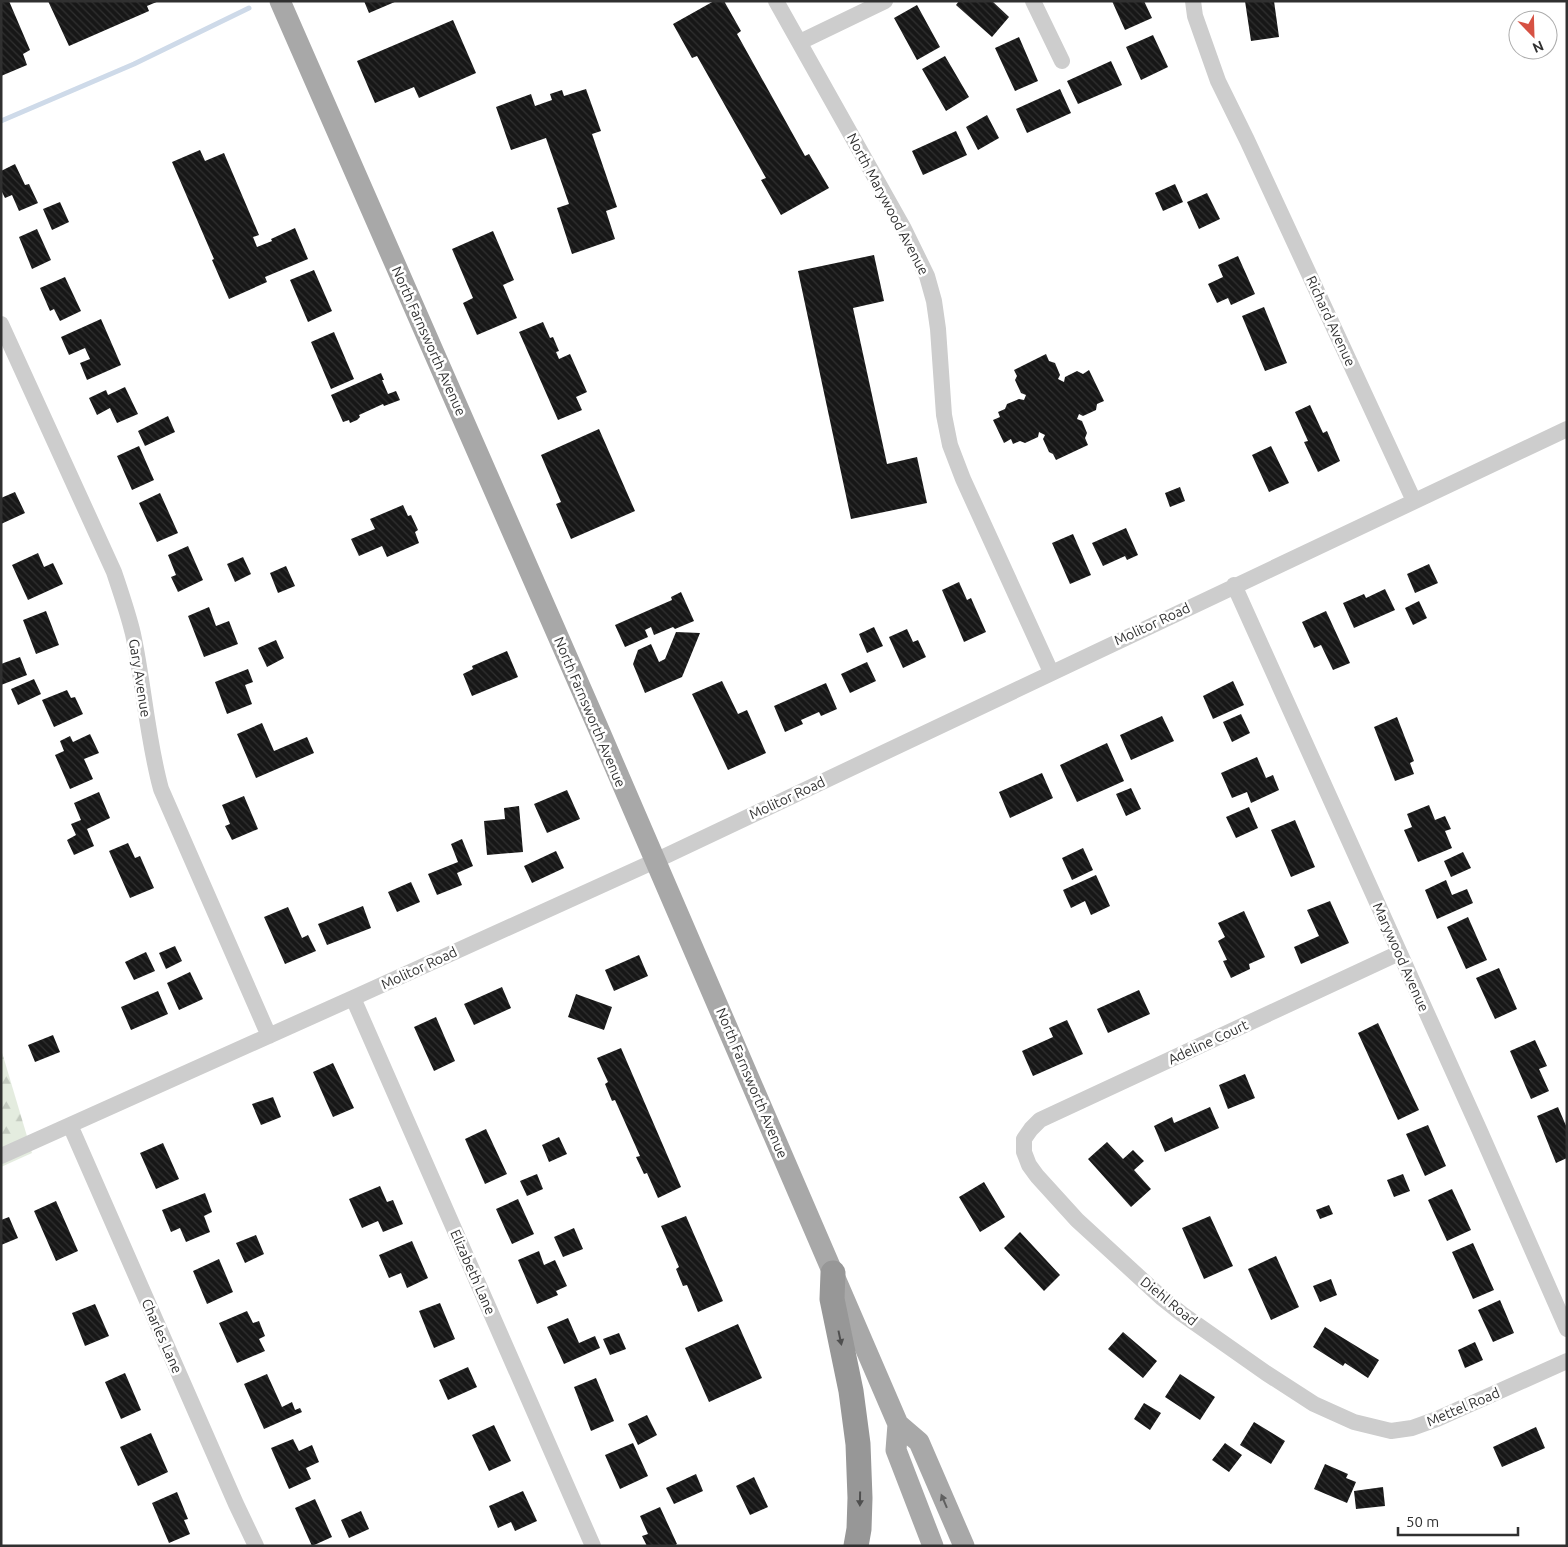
<svg xmlns="http://www.w3.org/2000/svg" width="1568" height="1547" font-family="Ubuntu,sans-serif">
<style>
.forest{fill:url(#forest-firs)}
.lines{fill:none;stroke-linecap:round;stroke-linejoin:round}
.stream{stroke:#cedae9;stroke-width:5}
.building{fill:url(#building-back-hatch)}
.minor{stroke:#cdcdcd;stroke-width:16}
.major{stroke:#a8a8a8;stroke-width:21}
.highway{stroke:#979797;stroke-width:25}
.oneway{fill:#4f4f4f}
.oneway2{fill:#606060}
.labels{text-anchor:middle;dominant-baseline:central;stroke-width:5;stroke-linejoin:round;paint-order:stroke}
.street-label{font-size:14px;fill:#303030;stroke:#fff}
</style>
<defs>
<pattern id="forest-firs" width="22" height="20" patternUnits="userSpaceOnUse" patternTransform="scale(1.25)"><rect width="22" height="20" fill="#e4ecdf"/><path d="M5 1l3.5 6h-7zM16 11l3.5 6h-7z" fill="#c4cbc0"/></pattern>
<pattern id="building-back-hatch" width="6" height="6" patternUnits="userSpaceOnUse" patternTransform="scale(1.25)"><rect width="6" height="6" fill="#171717"/><path d="M-1 5l2 2M0 0l6 6M5-1l2 2" fill="none" stroke="#303030"/></pattern>
</defs>
<rect width="100%" height="100%" fill="#fff"/>
<path class="forest" d="M1 1049 32 1153 1 1167Z"/>
<g class="lines">
<path class="stream" d="M1 121 134 64 249 8"/>
</g>
<path class="building" d="M1 1H9L30 50 23 54 27 65 1 76Z
M48 1H159L147 6 149 11 69 46Z
M364 1H397L369 13Z
M714 1H724L741 31 737 34 805 156 809 154 829 188 781 215 761 180 766 178 697 56 692 58 673 24Z
M959 1H992L1009 17 992 37 956 5Z
M1112 1H1144L1152 18 1125 30Z
M1245 1H1274L1279 37 1251 41Z
M917 5 940 47 917 60 894 18Z
M453 20 476 73 419 98 414 87 375 103 357 61Z
M1153 35 1168 67 1141 80 1126 47Z
M1019 37 1038 81 1015 91 995 48Z
M945 56 969 97 946 111 922 69Z
M1111 61 1122 85 1078 104 1067 81Z
M586 89 601 131 592 134 617 207 606 211 615 239 572 254 557 208 569 204 546 138 511 150 496 107 531 94 535 106 552 100 550 94 562 90 564 96Z
M1060 89 1071 113 1027 133 1016 109Z
M987 115 999 138 978 150 966 127Z
M956 131 967 155 923 175 912 151Z
M200 150 205 161 224 153 259 235 253 237 257 247 272 241 271 239 295 228 308 259 265 277 267 282 229 299 212 260 214 259 172 162Z
M15 164 25 185 29 184 38 203 19 211 12 195 5 198 1 190V171Z
M1175 184 1183 202 1163 211 1155 193Z
M1207 193 1220 219 1199 229 1187 202Z
M60 202 69 222 52 230 43 209Z
M37 229 51 260 32 269 19 237Z
M493 231 514 280 503 285 517 318 477 335 463 303 473 298 452 249Z
M874 255 884 301 853 308 887 464 917 457 927 503 851 519 798 271Z
M1238 256 1255 294 1231 305 1228 298 1217 303 1208 284 1223 277 1218 265Z
M314 270 332 311 308 322 290 280Z
M65 277 81 311 60 321 54 309 50 311 40 288Z
M1264 307 1287 363 1265 371 1242 316Z
M101 319 121 365 87 380 80 363 90 359 85 348 69 355 61 337Z
M543 322 550 338 553 337 559 351 556 352 559 359 570 354 587 392 576 397 582 410 558 420 519 332Z
M334 332 354 379 331 389 311 342Z
M1046 354 1049 361 1055 363 1060 375 1058 379 1064 382 1065 377 1077 371 1083 374 1089 370 1104 401 1097 404 1096 410 1083 416 1079 414 1077 419 1082 421 1087 433 1085 438 1088 445 1056 460 1053 454 1049 452 1043 439 1045 435 1039 432 1038 437 1025 443 1020 441 1013 444 1011 439 1004 443 993 420 1000 417 998 412 1005 409 1007 404 1019 399 1024 400 1026 395 1021 393 1015 380 1017 376 1014 370Z
M381 373 384 380H382L388 394 396 391 400 400 384 406 383 404 359 415 360 417 357 420 350 423 349 420 343 422 331 395Z
M125 387 138 414 117 423 110 408 97 415 89 398 106 390 108 395Z
M1310 405 1323 433 1327 431 1340 461 1318 472 1304 442 1308 441 1295 412Z
M168 416 175 432 145 446 138 431Z
M599 429 635 511 571 539 556 504 561 502 541 455Z
M139 446 154 480 132 490 117 456Z
M1271 446 1289 483 1269 492 1252 455Z
M1180 487 1185 501 1170 507 1165 493Z
M15 492 25 513 1 524V498Z
M160 493 178 533 157 542 139 503Z
M403 505 408 516 411 515 418 530 415 532 419 543 387 557 382 546 359 556 351 539 375 529 370 519Z
M1126 528 1138 555 1127 560 1125 556 1103 566 1092 543Z
M1073 534 1091 575 1070 584 1052 543Z
M188 546 203 580 178 592 171 577 176 575 168 555Z
M38 553 44 567 53 563 63 584 28 600 12 565Z
M243 557 251 574 235 582 227 564Z
M1429 564 1438 583 1415 593 1407 574Z
M286 566 295 586 278 593 270 573Z
M959 582 967 600 971 598 986 632 964 642 942 590Z
M1385 589 1395 610 1354 628 1343 603 1364 594 1366 598Z
M681 592 694 621 675 629 673 627 654 635 651 627 645 630 648 637 625 647 615 625 672 600 671 597Z
M1419 601 1427 618 1413 625 1405 608Z
M209 607 216 626 229 621 238 644 204 657 188 616Z
M46 611 59 645 36 654 23 620Z
M1326 611 1350 663 1333 670 1321 645 1314 648 1302 622Z
M874 627 883 646 867 653 859 634Z
M907 629 913 642 918 640 926 657 903 668 889 637Z
M676 632 700 633 682 677 645 693 633 664 638 650 651 644 659 662 665 659Z
M276 640 284 658 267 667 258 648Z
M507 651 518 677 472 696 463 674 473 669 472 666Z
M20 657 27 675 1 685V664Z
M867 662 876 681 850 693 841 674Z
M248 669 253 682 245 685 252 704 227 714 215 682Z
M34 679 41 694 18 705 11 689Z
M722 681 738 714 747 710 766 753 728 770 692 694Z
M1233 681 1244 705 1213 719 1203 696Z
M826 683 837 709 821 716 819 712 801 720 803 724 785 732 774 706Z
M67 690 71 698 75 697 83 714 54 727 42 700Z
M1241 714 1250 733 1232 742 1223 722Z
M1162 716 1174 741 1131 760 1120 735Z
M1397 717 1414 761 1410 763 1414 774 1395 781 1374 727Z
M262 723 274 751 307 737 314 753 256 778 237 734Z
M90 734 99 753 84 759 93 779 70 789 55 755 64 751 60 741 70 736 73 742Z
M1107 743 1124 781 1077 802 1060 765Z
M1257 757 1266 778 1273 775 1279 790 1251 803 1247 792 1232 798 1221 773Z
M1042 773 1053 798 1010 818 999 792Z
M1131 788 1141 809 1126 816 1116 794Z
M567 790 580 819 547 833 534 804Z
M99 792 110 818 87 829 94 846 74 855 67 840 76 835 71 824 81 820 74 803Z
M244 796 258 829 232 840 225 826 230 824 222 805Z
M1429 805 1435 820 1445 816 1451 829 1445 831 1452 848 1418 862 1404 830 1412 827 1407 814Z
M519 806 523 852 487 855 484 821 505 819 504 808Z
M1249 807 1258 828 1236 838 1226 817Z
M1295 820 1315 867 1291 877 1271 830Z
M462 839 473 866 457 873 462 885 437 895 428 874 458 862 451 844Z
M128 843 135 858 140 856 154 888 130 898 109 851Z
M1083 848 1093 870 1072 880 1062 858Z
M556 851 564 868 532 883 524 866Z
M1463 852 1471 868 1451 877 1444 861Z
M1096 875 1110 906 1091 915 1085 901 1071 908 1063 890Z
M1446 880 1452 895 1467 889 1473 903 1437 919 1425 890Z
M411 882 420 902 397 912 388 892Z
M1330 901 1349 943 1301 964 1294 947 1319 936 1307 910Z
M363 906 371 928 327 945 318 924Z
M288 907 302 938 308 935 316 951 285 964 264 917Z
M1244 911 1265 957 1249 964 1250 969 1231 978 1223 961 1227 960 1218 941 1225 937 1218 923Z
M1468 917 1487 960 1466 969 1447 927Z
M175 946 182 961 166 969 159 953Z
M146 952 155 971 134 980 125 962Z
M639 955 648 976 614 991 605 970Z
M1499 968 1517 1009 1495 1019 1476 978Z
M190 972 203 999 179 1010 167 983Z
M502 987 511 1008 474 1025 464 1004Z
M1139 990 1150 1014 1108 1033 1097 1009Z
M158 991 168 1014 131 1030 121 1007Z
M576 994 612 1007 604 1030 568 1017Z
M436 1017 455 1061 434 1071 414 1027Z
M1067 1020 1083 1054 1033 1076 1022 1051 1053 1037 1049 1028Z
M1378 1023 1419 1110 1398 1120 1358 1033Z
M53 1035 60 1052 35 1062 28 1045Z
M1535 1040 1547 1066 1539 1069 1549 1091 1531 1099 1510 1051Z
M621 1048 681 1187 658 1198 647 1173 644 1174 636 1157 640 1156 615 1100 612 1101 605 1084 608 1082 597 1058Z
M333 1063 354 1108 333 1117 313 1072Z
M1245 1074 1255 1098 1228 1109 1219 1085Z
M273 1097 281 1117 261 1125 252 1104Z
M1210 1107 1219 1128 1165 1152 1154 1126 1172 1117 1174 1123Z
M1558 1107 1567 1128V1158L1556 1163 1537 1116Z
M1428 1125 1446 1166 1425 1176 1406 1134Z
M486 1129 507 1174 485 1184 465 1139Z
M559 1137 567 1154 549 1162 542 1145Z
M1107 1142 1123 1159 1133 1150 1144 1161 1134 1170 1151 1189 1131 1207 1088 1159Z
M163 1143 179 1179 156 1189 140 1153Z
M537 1174 543 1189 527 1196 520 1181Z
M1403 1174 1410 1191 1394 1197 1387 1180Z
M984 1182 1005 1217 980 1232 959 1197Z
M380 1186 387 1202 393 1200 403 1224 383 1232 378 1221 362 1228 349 1199Z
M1452 1189 1471 1230 1447 1241 1428 1200Z
M205 1193 212 1212 204 1216 210 1232 186 1242 180 1228 171 1232 162 1210Z
M518 1199 534 1234 512 1244 496 1209Z
M56 1201 78 1251 56 1261 34 1211Z
M1329 1205 1333 1214 1320 1219 1316 1210Z
M686 1216 723 1301 698 1312 687 1285 683 1286 676 1269 679 1267 661 1226Z
M1210 1216 1233 1266 1204 1279 1182 1228Z
M9 1217 18 1238 1 1245V1220Z
M574 1228 583 1249 563 1257 554 1237Z
M1020 1232 1060 1275 1044 1291 1004 1248Z
M256 1235 264 1254 245 1263 236 1243Z
M412 1241 428 1278 407 1288 401 1273 389 1278 379 1255Z
M1473 1243 1494 1290 1473 1299 1452 1252Z
M539 1251 544 1265 555 1260 567 1286 556 1291 558 1295 537 1304 518 1260Z
M1276 1256 1299 1307 1271 1320 1248 1269Z
M219 1259 233 1292 207 1304 193 1271Z
M1331 1279 1337 1295 1320 1302 1313 1286Z
M1500 1300 1514 1333 1493 1342 1478 1310Z
M440 1303 455 1339 434 1348 419 1311Z
M95 1304 109 1336 85 1346 72 1313Z
M247 1311 253 1323 259 1321 265 1336 259 1339 265 1351 237 1363 219 1323Z
M568 1318 579 1343 595 1336 600 1348 564 1364 547 1327Z
M738 1324 762 1378 709 1402 685 1348Z
M1325 1327 1379 1360 1368 1378 1345 1363 1343 1366 1313 1347Z
M1123 1332 1157 1361 1143 1378 1108 1349Z
M619 1333 626 1349 610 1355 603 1339Z
M1475 1342 1483 1360 1465 1368 1458 1350Z
M468 1367 477 1387 448 1400 439 1380Z
M125 1373 141 1410 121 1419 105 1382Z
M267 1374 282 1407 292 1402 295 1410 300 1408 302 1412 264 1429 244 1384Z
M1180 1374 1215 1397 1200 1420 1165 1397Z
M596 1378 614 1421 591 1431 574 1387Z
M1144 1403 1161 1413 1150 1430 1134 1419Z
M647 1415 657 1435 638 1445 628 1424Z
M1254 1422 1285 1441 1271 1464 1240 1445Z
M494 1425 511 1461 489 1471 472 1435Z
M1536 1427 1545 1448 1502 1467 1493 1447Z
M151 1433 168 1472 138 1486 120 1447Z
M293 1439 299 1451 312 1445 319 1462 306 1468 311 1479 289 1489 271 1448Z
M633 1443 648 1476 620 1489 605 1455Z
M1225 1443 1242 1455 1229 1472 1212 1460Z
M1325 1464 1348 1474 1346 1478 1356 1482 1347 1503 1314 1489Z
M696 1474 703 1491 674 1504 666 1488Z
M754 1477 768 1507 750 1515 736 1486Z
M1383 1487 1385 1506 1356 1509 1354 1491Z
M523 1491 537 1521 515 1531 511 1522 498 1528 489 1506Z
M177 1492 188 1519 184 1520 190 1534 169 1543 152 1503Z
M315 1499 332 1537 312 1546 295 1508Z
M660 1507 677 1544 674 1546H647L642 1536 648 1534 640 1516Z
M361 1511 369 1529 349 1538 341 1520Z"/>
<g class="lines">
<path class="minor" d="M776 1 904 229 927 276 934 301 938 329 944 415 950 445 963 479 1051 672
M1033 1 1062 61
M1193 1 1195 16 1218 81 1247 140 1414 501
M800 42 885 1
M1 324 114 572C121 593 128 613 133 634 144 685 147 738 161 789L269 1036
M1234 585 1479 1129 1567 1329
M1399 953 1040 1120 1031 1129 1024 1139V1152L1029 1165 1037 1176 1077 1220 1162 1298 1182 1314 1266 1373 1314 1404 1354 1422 1391 1431 1412 1428 1437 1419 1567 1361
M353 998 593 1546
M70 1125 236 1504 256 1546
M1 1156 353 998 655 861 1567 429"/>
<path class="major" d="M280 1 596 723 898 1424 919 1442 964 1546
M898 1424 896 1450 933 1546"/>
<path class="highway" d="M833 1273 832 1299 851 1391 858 1444 860 1498 859 1529 856 1546"/>
</g>
<defs><path id="oneway-solid" d="M-6-.8H1V-3.2L6.5 0L1 3.2V.8H-6Z" transform="scale(1.25)"/></defs>
<g class="oneway">
<use href="#oneway-solid" transform="translate(840 1338) rotate(78)"/>
<use href="#oneway-solid" transform="translate(860 1499) rotate(91)"/>
</g>
<use class="oneway2" href="#oneway-solid" transform="translate(944 1501) rotate(-113)"/>
<g class="labels">
<g class="street-label">
<text transform="translate(888 204) rotate(62)">North Marywood Avenue</text>
<text transform="translate(1331 321) rotate(65)">Richard Avenue</text>
<text transform="translate(429 341) rotate(66)">North Farnsworth Avenue</text>
<text transform="translate(1152 624) rotate(-25)">Molitor Road</text>
<text transform="translate(140 678) rotate(81)">Gary Avenue</text>
<text transform="translate(590 712) rotate(67)">North Farnsworth Avenue</text>
<text transform="translate(787 798) rotate(-25)">Molitor Road</text>
<text transform="translate(1401 957) rotate(66)">Marywood Avenue</text>
<text transform="translate(419 968) rotate(-25)">Molitor Road</text>
<text transform="translate(1208 1042) rotate(-25)">Adeline Court</text>
<text transform="translate(752 1083) rotate(67)">North Farnsworth Avenue</text>
<text transform="translate(473 1272) rotate(66)">Elizabeth Lane</text>
<text transform="translate(1169 1301) rotate(39)">Diehl Road</text>
<text transform="translate(162 1336) rotate(66)">Charles Lane</text>
<text transform="translate(1463 1407) rotate(-23)">Mettel Road</text>
</g>
</g>
<rect width="1568" height="1547" fill="none" stroke="#303030" stroke-width="5"/>
<g transform="translate(1533 35) rotate(157)"><circle r="24" fill="#ffffff" stroke="#acacac"/>
<path d="M0-4L9 19L0 12L-9 19Z" fill="#d65143"/>
<text y="-8" font-size="14" font-weight="bold" text-anchor="middle" fill="#303030">N</text>
</g>
<path d="M1398 1527v8h120v-8" fill="none" stroke="#303030" stroke-width="2.5"/>
<text x="1406" y="1527" font-size="15" fill="#303030" stroke="#ffffff" stroke-width="4" paint-order="stroke">50 m</text>
</svg>
